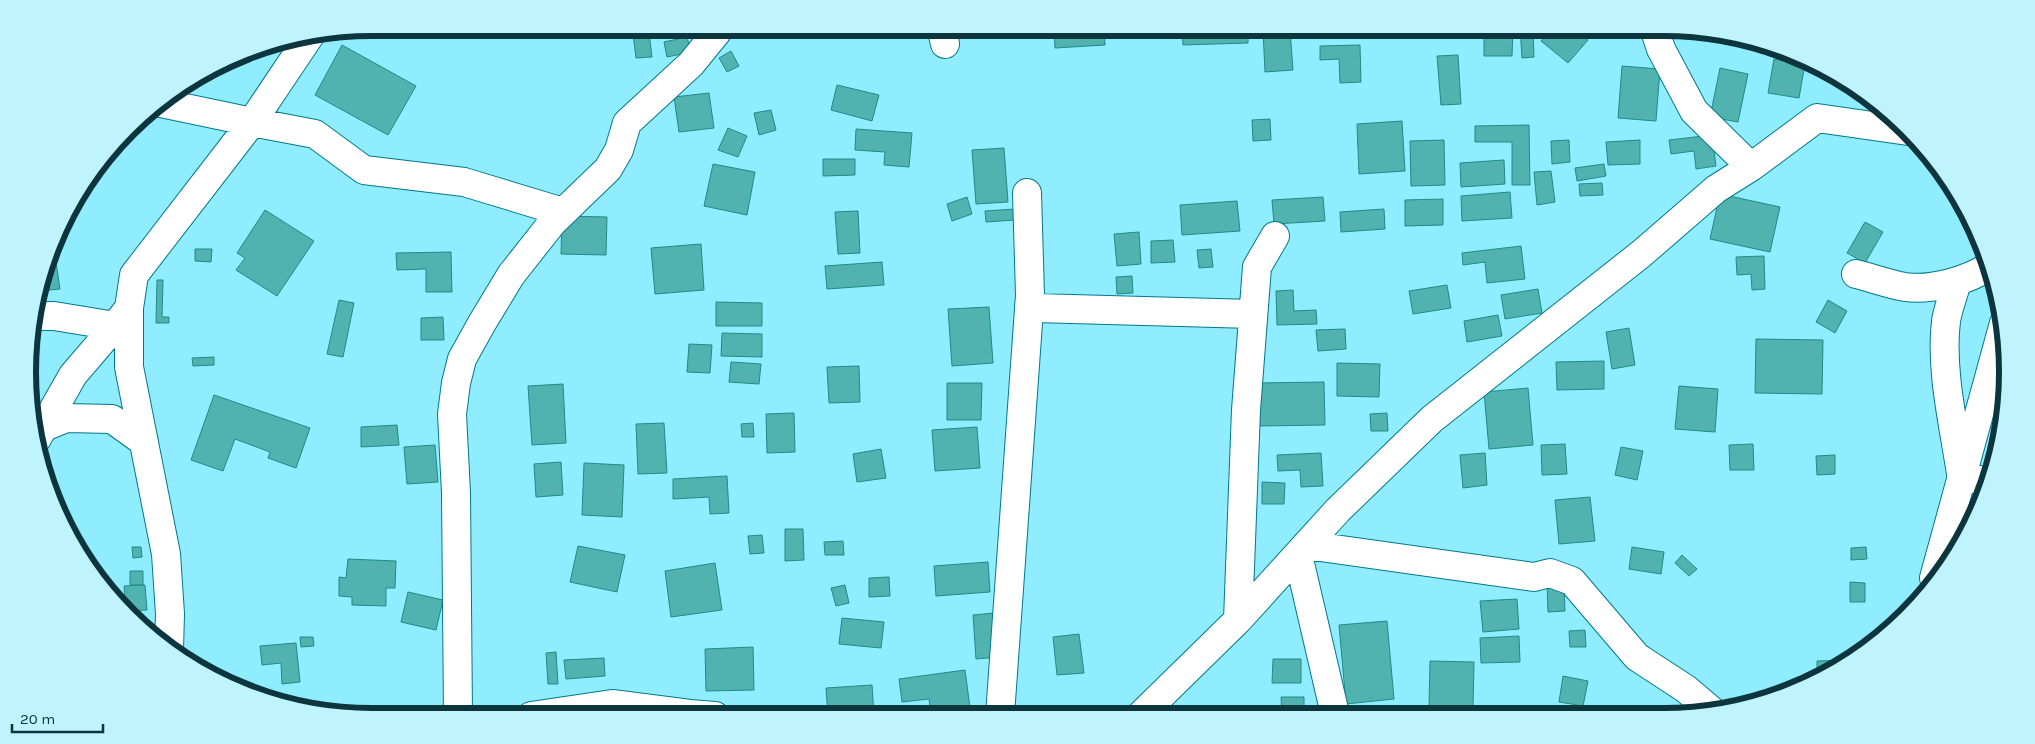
<svg xmlns="http://www.w3.org/2000/svg" width="2035" height="744" font-family="Karla,sans-serif">
<style>
.building{fill:#51b3af;stroke:#1f8b88}
.lines{fill:none;stroke-linecap:round;stroke-linejoin:round}
.minor-casing{stroke:#007889;stroke-width:30}
.minor{stroke:#fff;stroke-width:28}
.rim{fill:none;stroke:#0c353d;stroke-width:6}
</style>
<rect width="100%" height="100%" fill="#90ecff"/>
<path class="building" d="M1484 28H1513L1512 56H1484Z
M1520 28H1533L1534 57 1522 58Z
M1552 28H1572L1588 40 1568 63 1541 41Z
M1290 29 1293 70 1265 72 1263 30Z
M1331 29H1371V33L1332 37Z
M1054 30H1104L1105 45 1055 48Z
M1182 30H1248V43L1183 45Z
M649 33 652 57 636 58 633 34Z
M687 37 691 52 667 57 664 42Z
M342 45 416 86 388 135 315 95Z
M1360 45 1361 82 1340 83 1339 59 1320 60V46Z
M731 51 739 66 727 72 719 58Z
M1458 55 1461 104 1441 105 1437 56Z
M1774 59 1805 64 1799 98 1768 93Z
M1622 66 1660 69 1656 121 1618 118Z
M1720 68 1748 74 1738 122 1710 117Z
M837 85 879 95 872 121 831 110Z
M709 93 714 128 679 132 674 97Z
M771 110 776 130 759 135 754 113Z
M1270 119 1271 140 1253 141 1252 120Z
M1402 121 1405 171 1359 174 1357 124Z
M1529 125 1530 185H1512V142H1475V126Z
M728 128 747 136 738 157 718 150Z
M856 129 912 133 909 167 884 165 885 152 855 150Z
M1712 135 1716 166 1696 169 1694 151 1671 154 1669 140Z
M1444 140 1445 185 1411 186 1410 141Z
M1569 140 1570 162 1552 164 1551 141Z
M1640 140V164L1608 165 1606 142Z
M1004 148 1008 202 976 204 972 150Z
M823 159H855V175L823 176Z
M1504 160 1505 184 1461 187 1460 163Z
M713 164 755 172 747 215 704 206Z
M1604 164 1606 176 1577 181 1575 168Z
M1551 171 1555 202 1537 205 1534 172Z
M1602 183 1603 195 1580 196 1579 184Z
M1510 192 1512 218 1462 221 1461 196Z
M1720 194 1780 207 1770 252 1710 239Z
M967 197 972 214 952 221 947 204Z
M1323 197 1325 221 1274 224 1272 200Z
M1443 199V225L1405 226V200Z
M1237 201 1240 231 1182 235 1180 205Z
M1015 209V220L986 222 985 211Z
M1384 209 1385 229 1341 232 1340 212Z
M265 210 314 241 277 296 236 270 245 258 237 253Z
M858 211 860 253 838 254 835 212Z
M562 216 607 217 606 255 561 254Z
M1970 218 1976 233 1966 230Z
M1865 222 1883 232 1865 263 1847 253Z
M1139 232 1141 264 1117 266 1114 234Z
M1173 240 1175 262 1151 263V241Z
M701 244 704 290 655 294 651 248Z
M1521 246 1525 279 1487 283 1485 262 1463 265 1462 253Z
M54 248 60 289 41 291Z
M195 249H212L211 262 195 261Z
M1211 249 1213 267 1199 268 1197 250Z
M451 252 452 292H426V269L397 270 396 253Z
M1764 256 1765 289 1752 290 1751 274 1737 275 1736 257Z
M882 262 884 285 827 289 825 266Z
M1132 276 1133 293 1117 294 1116 277Z
M157 280H163L162 317H169V323H156Z
M1447 285 1451 308 1413 314 1409 291Z
M1538 289 1542 313 1505 319 1501 295Z
M1293 290 1294 311 1316 310 1317 324 1277 325 1276 291Z
M339 300 354 303 343 357 327 354Z
M1828 300 1847 311 1835 333 1816 322Z
M716 302 762 303V326H716Z
M989 307 993 363 952 366 948 309Z
M1498 315 1502 336 1467 342 1464 321Z
M443 317 444 340H421V318Z
M1629 328 1635 365 1612 369 1606 332Z
M1345 329 1346 349 1318 351 1316 330Z
M722 333 762 334V357L721 356Z
M1756 339 1823 340 1822 394 1755 393Z
M689 344 712 345 710 373 687 372Z
M214 357V365L193 366 192 358Z
M1604 361V389L1557 390 1556 362Z
M731 362 761 364 759 384 729 382Z
M1337 363 1380 364 1379 397 1337 396Z
M859 366 860 402 829 403 827 367Z
M1324 382 1325 425 1258 426V383Z
M947 383H982L981 420H947Z
M563 384 566 443 532 445 528 386Z
M1679 386 1718 389 1715 432 1675 429Z
M1528 388 1533 445 1489 449 1484 392Z
M214 395 310 428 296 468 268 458 270 452 235 439 223 471 191 460Z
M794 413 795 452 767 453 766 414Z
M1387 413 1388 431H1371L1370 414Z
M664 423 667 473 638 474 636 424Z
M753 423 754 437H742L741 424Z
M397 425 399 445 361 447V427Z
M977 427 980 468 935 471 932 430Z
M1565 444 1567 474 1542 475 1541 445Z
M1753 444 1754 470H1730L1729 445Z
M435 445 438 482 407 484 404 447Z
M1621 447 1643 451 1637 480 1615 475Z
M881 449 886 478 857 482 853 454Z
M1321 453 1323 486 1301 487 1300 470 1278 471 1277 455Z
M1485 453 1487 485 1463 488 1460 455Z
M1835 455V474L1817 475 1816 456Z
M561 462 563 495 536 497 534 464Z
M584 463 624 465 622 517 582 515Z
M727 476 729 513 710 514 709 497 673 499V479Z
M1262 482 1285 483 1284 504H1262Z
M1590 497 1595 541 1559 544 1555 500Z
M785 529H803L804 560 785 561Z
M762 535 764 553 750 554 748 536Z
M843 541 844 555H825L824 542Z
M578 546 625 555 617 592 570 582Z
M132 547H141L142 557 133 558Z
M1632 547 1664 552 1661 574 1629 569Z
M1866 547 1867 559 1851 560V548Z
M1682 555 1697 569 1689 576 1675 563Z
M348 559 396 561 395 588H386V606L352 605V597L339 596V577L346 578Z
M988 562 990 592 936 596 934 566Z
M715 563 722 610 671 617 665 571Z
M130 571H143V585H130Z
M889 577 890 596 869 597V578Z
M1850 582 1865 583V602H1850Z
M1564 583 1565 611 1548 612 1547 584Z
M145 585 147 610 126 611 124 586Z
M845 585 849 603 836 606 831 588Z
M408 592 443 600 436 630 401 622Z
M1517 599 1519 629 1483 632 1480 601Z
M994 613 998 657 976 659 973 615Z
M842 618 884 622 881 648 839 644Z
M1387 621 1394 699 1346 704 1339 625Z
M1585 630 1586 647H1570L1569 631Z
M1079 634 1084 673 1057 675 1053 637Z
M1519 636 1520 662 1481 663 1480 638Z
M300 637H313L314 646 301 647Z
M296 643 300 682 282 684 281 663 262 665 260 646Z
M753 647 754 690 706 691 705 649Z
M556 652 558 684H548L546 653Z
M604 658 605 676 566 679 564 660Z
M1273 659H1301V683H1272Z
M1846 660 1817 680V661Z
M1430 661 1474 662 1473 708 1429 707Z
M965 670 971 715H931L929 699 902 702 899 679Z
M1563 676 1588 681 1583 706 1559 702Z
M872 685 874 715H828L826 688Z
M1281 697H1304V714H1282Z"/>
<g class="lines">
<g class="minor-casing">
<path id="minor" d="M1654 28 1661 49 1694 111 1751 167
M942 31 945 44
M311 34 252 122 315 134 364 170 464 182 563 212
M1856 274C1872 278 1888 284 1905 287 1932 291 1968 280 1990 266
M1957 281C1954 294 1948 308 1946 321 1940 370 1954 426 1961 474L1987 483
M1029 306 1035 308 1253 314
M129 308V367L166 554 170 614 169 649
M34 316H54L115 326
M44 427 66 418 112 419 144 442
M36 440 73 375 115 326 129 308 134 275 252 122 161 103
M1306 545 1534 577 1550 573 1572 581 1637 657 1686 689 1713 712
M1298 555 1335 714
M1934 578 2004 323
M1238 620 1246 410 1257 267 1275 236
M1000 715 1030 295 1027 193
M1141 715 1238 620 1338 510 1432 419 1641 254 1716 189 1751 167 1817 118 1908 131
M458 716 456 493 452 414 456 383 462 359 482 323 511 275 552 223 608 169 619 150 627 123 691 64 717 32
M531 716 612 704 690 714 715 716"/>
</g>
<use href="#minor" class="minor"/>
</g>
<path d="M0 0H2035V744H0ZM372 36H1663A336 336 0 0 1 1999 372V372A336 336 0 0 1 1663 708H372A336 336 0 0 1 36 372V372A336 336 0 0 1 372 36Z" fill="#bff3fe" fill-rule="evenodd"/>
<path class="rim" d="M372 36H1663A336 336 0 0 1 1999 372V372A336 336 0 0 1 1663 708H372A336 336 0 0 1 36 372V372A336 336 0 0 1 372 36Z"/>
<path d="M12 724v8h91v-8" fill="none" stroke="#0c353d" stroke-width="2.5"/>
<text x="20" y="724" font-size="15" fill="#0c353d" stroke="#bff3fe" stroke-width="4" paint-order="stroke">20 m</text>
</svg>
